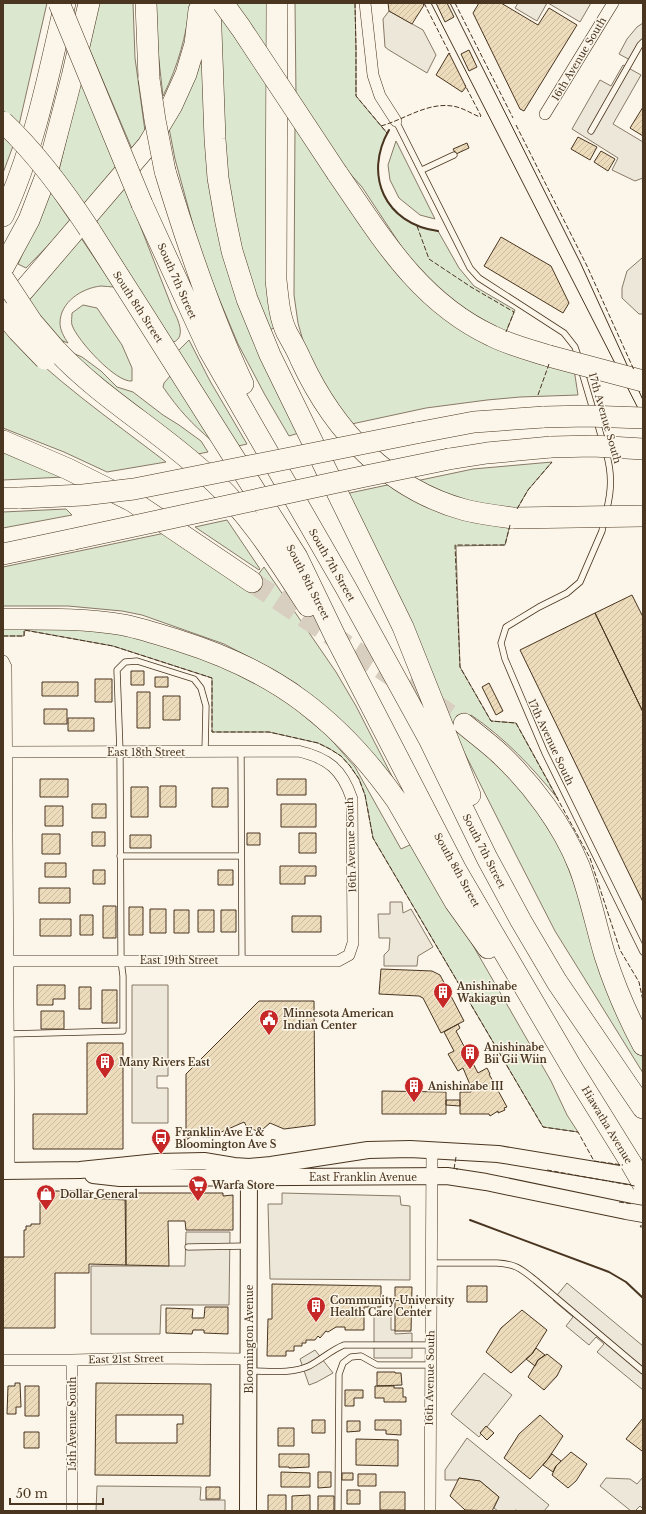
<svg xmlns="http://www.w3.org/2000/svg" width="646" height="1514" font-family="'Libre Baskerville',serif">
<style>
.green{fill:#dce7d0;stroke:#887966}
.parking{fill:#ede7d9;stroke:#887966}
.building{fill:url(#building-hatch);stroke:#4a3520;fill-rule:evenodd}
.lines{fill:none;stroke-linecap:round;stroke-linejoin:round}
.highway-tunnel{stroke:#d8cfc1;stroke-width:21;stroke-dasharray:21 10;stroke-linecap:butt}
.lane-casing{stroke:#4a3520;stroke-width:7}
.street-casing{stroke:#4a3520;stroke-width:12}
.secondary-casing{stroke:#4a3520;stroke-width:18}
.highway-casing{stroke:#4a3520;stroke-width:22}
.lane{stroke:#fbf6e9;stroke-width:5.5}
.street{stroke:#fbf6e9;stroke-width:11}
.secondary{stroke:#fbf6e9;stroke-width:16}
.highway{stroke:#fbf6e9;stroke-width:21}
.tram{stroke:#4a3520;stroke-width:1}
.highway-bridge-casing{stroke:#4a3520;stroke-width:22;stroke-linecap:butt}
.highway-bridge{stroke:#fbf6e9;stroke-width:21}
.fence{stroke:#4a3520;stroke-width:1;stroke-dasharray:5 2;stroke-linecap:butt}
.wall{stroke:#4a3520;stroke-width:2}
.labels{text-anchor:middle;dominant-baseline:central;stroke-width:3;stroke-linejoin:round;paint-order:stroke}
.street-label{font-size:10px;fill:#4a3520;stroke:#fbf6e9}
.poi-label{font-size:10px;font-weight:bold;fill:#4a3520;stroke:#fbf6e9;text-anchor:start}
</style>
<defs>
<pattern id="building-hatch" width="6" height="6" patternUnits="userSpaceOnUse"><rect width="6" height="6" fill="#ecdcbc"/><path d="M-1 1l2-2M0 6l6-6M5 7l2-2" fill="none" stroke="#ccbda1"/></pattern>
</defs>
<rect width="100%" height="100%" fill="#fbf6e9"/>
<path class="green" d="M3 3H47L19 125 3 110Z
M99 3H133L135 58 145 131 132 149 89 48Z
M154 3H191C185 38 179 64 163 96L159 61Z
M233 3H269V56Z
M295 3H355L356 49V96L387 133C365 179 385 224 438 231L459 268 474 286 515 310 506 332 472 317 421 276 362 187 345 168 296 97Z
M217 8 270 84 278 326 265 332 229 211Z
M202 34 215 191 302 432 289 436 265 395 238 344 207 270 196 236 175 159 168 123Z
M81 78 117 167 84 206 59 170Z
M295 124 409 285 574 369 578 395 520 397 487 400 426 408 347 425 305 348 298 323 294 295Z
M3 137 13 146 3 173Z
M396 141 435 219 420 215 399 198 390 180 388 165Z
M124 184 173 310C178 319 188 340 170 343L92 220Z
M50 191 71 222 26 268 18 264Z
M79 235 114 287C110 287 105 286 101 286 82 288 60 302 60 323 60 330 64 337 68 343L58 339 25 297Z
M83 305 97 308 122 345 132 368V381C116 383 77 340 72 325 71 322 72 317 72 313Z
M3 327C52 379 110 419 166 462L107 472 64 452 3 428Z
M189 340 210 381 247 444 234 447 176 353Z
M68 351 82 357 101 371 117 387 133 392 163 415 179 425 201 441 208 452 198 454 98 379Z
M171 375 212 441C191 423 179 410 163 387L164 383Z
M3 451 64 477 3 480Z
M552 462 528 490 517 509 469 503 416 481 473 469Z
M392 484 510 525 505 545 456 546 460 667 491 721 516 723 558 799C532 767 505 738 471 715L459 732 476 745 524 791 561 849 637 1047 643 1058V1073L555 931 517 857 456 736 345 494Z
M66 509 72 515 3 528V512Z
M227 520 260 569 259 570 195 527Z
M165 533 247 589 264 567 336 672 356 706 398 788 319 702 297 684 276 671 224 644 142 615 122 611 68 606H3V567Z
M54 626 124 633 189 651 275 692 328 736 355 767 401 849 414 843 551 1081 567 1115 578 1132 543 1127 373 838 365 795 359 779 350 766 341 756 330 749 318 743 269 732H212V678L113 646 25 630 24 636H3V627Z"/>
<path class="parking" d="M518 3H547L537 21 515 8Z
M548 3H591L580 22Z
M389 11 423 30 436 55 427 73 389 50 385 47 383 19Z
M643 23V42L632 61 619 54 627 39 637 27Z
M623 65 641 75 613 124 643 142V178L635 181 612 170 618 158 572 129 600 80 611 86Z
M642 258H643V314H639L622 298V288L627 271Z
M390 902H402L403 913 411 909 433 947 418 956 417 966H384V955L389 950 390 938H379L378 914H390Z
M132 985H168V1076H157V1088H168V1123H132Z
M282 1193 400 1196 401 1205 410 1206V1280L270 1279 268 1204H282Z
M186 1232H230L229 1305H161L160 1334H91V1266H185Z
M567 1283 643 1346V1390L597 1352 604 1344 596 1337 589 1345 566 1326 573 1317 553 1300Z
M374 1314H391V1330H395V1334L412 1333V1358H374Z
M315 1350 333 1373 317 1382 309 1385 300 1359Z
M484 1373 512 1395 479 1437 451 1414Z
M467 1438 549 1505 544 1511H519L515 1510 514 1511H498L494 1508 499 1497 480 1481 459 1478 458 1480H445V1470Z
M643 1477V1509L640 1506 635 1511H631L600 1486 606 1478 630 1479 637 1484Z
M97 1486 201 1487 200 1500H225V1511H96Z"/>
<path class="building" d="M388 3H422L424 5 412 24 389 11Z
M436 3H447L454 17 445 22Z
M479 3H501L538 25 549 8 577 25 524 111 520 109 473 13Z
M469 50 477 67 469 71 461 54Z
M449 53 466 87 462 92 436 75Z
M643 107V136L630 128Z
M578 137 597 147 590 160 571 149Z
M467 143 469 148 456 154 453 149Z
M601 151 615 159 608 171 594 162Z
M501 237 551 266 569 303 563 313 484 266Z
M632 595 643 617V712L595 613Z
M595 613 643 712V902L520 650Z
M131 671H144V685H131Z
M155 677H168V687H155Z
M95 679H112V702H95Z
M42 682H78V696H42Z
M489 683 503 711 496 715 482 687Z
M137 692H150V728H137Z
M163 696H180V720H163Z
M44 709H67V724H44Z
M68 718H94V731H68Z
M40 779H68V797H40Z
M277 779H306V795H277Z
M160 786H176V807H160Z
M131 787H148V817H131Z
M212 788H228V807H212Z
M92 804H106V818H92Z
M281 804H316V827H281Z
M45 806H63V826H45Z
M92 832H105V846H92Z
M247 833H260V845H247Z
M299 833H316V853H299Z
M42 834H60V854H42Z
M130 835H151V848H130Z
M45 863H66V877H45Z
M280 866H316V876H305V884H280Z
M93 870H105V884H93Z
M218 870H233V885H218Z
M39 888H70V903H39Z
M103 906H116V938H103Z
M129 907H143V935H129Z
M150 909H166V933H150Z
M174 910H189V933H174Z
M198 910H214V932H198Z
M221 910H236V932H221Z
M80 915H93V935H80Z
M292 916H321V932H292Z
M40 919H71V936H40Z
M381 969 432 971 440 975 464 1021 441 1033 423 998 419 996 379 994Z
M37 985H65V999H53V1005H37Z
M79 987H91V1009H79Z
M102 990H117V1023H102Z
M259 1001H314L315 1125 284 1129 270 1123 263 1129 257 1131 247 1127 244 1122 210 1137 192 1136 186 1140V1074Z
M41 1011H64V1029H41Z
M458 1024 460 1028 456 1031 478 1073 487 1068 490 1074H489L507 1107 504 1108 505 1110 498 1113V1111L490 1116 489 1114H460V1092H471V1087L463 1068 458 1071 448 1054 454 1051 444 1032Z
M87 1043H123V1149H33V1114H87Z
M382 1091 446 1092V1114H382Z
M446 1100H460V1106L446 1105Z
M47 1191H89V1198L126 1200V1265L89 1264V1273H55V1328H3V1257H24V1230H26V1226H31V1224H40V1198H42V1193H47Z
M125 1193H223V1196L233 1195V1230H186L185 1221H168L169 1266 126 1265Z
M272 1284 381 1286V1307H364V1330H345V1327H336L328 1332 326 1331 320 1338 318 1336 315 1340H306V1343H302V1346H294V1351H286V1356H267L268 1319H272Z
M467 1286H487V1302H467Z
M395 1287H412L411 1331H395Z
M205 1307H228V1334L204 1333V1330H193L192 1334 166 1333V1308L193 1309 192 1318H204Z
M522 1310 547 1330 532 1354 511 1373 486 1352 501 1328Z
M536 1348 545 1355 538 1360 535 1366 526 1359 532 1354Z
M547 1354 562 1366 557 1376 544 1390 528 1377 538 1360Z
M377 1372H395V1373H401L402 1385 377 1386Z
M15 1383H20L21 1407H16V1414H7L8 1386H15Z
M96 1383 211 1384 210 1476 95 1475ZM116 1415H183V1424H177V1443H116Z
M25 1386H39V1416H25Z
M375 1386H394V1388H403V1397H406V1402H384V1398H375Z
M345 1390H363V1398H354V1406H345Z
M540 1415 563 1436 548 1459 530 1479 504 1458 519 1434Z
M643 1418V1451H642L626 1439Z
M312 1420H325V1433H312Z
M375 1420H401V1435L386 1434V1430H375Z
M347 1421H360V1431L347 1432Z
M486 1426 494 1433 487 1440 480 1433Z
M278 1428H294V1446H278Z
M24 1432H39V1448H24Z
M356 1439 398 1440V1466L356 1465Z
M571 1452 587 1464 576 1481 568 1488 552 1475 556 1466Z
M279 1454H309V1467L289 1468V1467H279Z
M552 1454 561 1461 556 1466 553 1472 543 1465Z
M281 1472 310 1473V1487H281Z
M318 1472H331V1487L318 1488Z
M342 1473H353V1480H342Z
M358 1474H376V1486H358Z
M459 1478 480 1481 499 1497 492 1511 465 1510 450 1496Z
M206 1487H220V1499H206Z
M347 1490H360V1504H347Z
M380 1492H405V1510H380Z
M268 1495H286V1511H268Z
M310 1495V1511H292V1496Z
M318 1496H334V1511H318Z"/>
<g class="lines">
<path class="highway-tunnel" d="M252 582 464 724"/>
<g class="lane-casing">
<path id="lane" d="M396 121 470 268 479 278 564 333 575 347 579 359
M591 131 640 45 643 42
M422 170 454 155
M581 369 594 413
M597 421 603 443
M606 452C612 473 612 490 606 512
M604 520 602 531 580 582 567 593 539 607 506 627 501 643 505 659 545 753 643 952
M241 752 242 960
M120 856H241
M8 1034 123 1031V976L121 961 120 752 117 670 125 662 137 661 194 679 201 688 206 706 205 752
M188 1247 247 1246
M432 1263H497C516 1264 521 1269 535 1280L643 1371
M250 1371C269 1371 292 1374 309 1366 321 1360 331 1350 344 1345H430
M338 1511 339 1374 343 1363 351 1357 361 1356 377 1365H430"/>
</g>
<g class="street-casing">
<path id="street" d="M365 3 373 75 380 96 396 121
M545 114 613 3
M3 661 6 667 9 1171
M6 752 298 751C328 758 342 769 352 799L353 943 349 955 338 961H8
M3 1360H72L154 1358 249 1359
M72 1511V1360
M430 1511 432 1150"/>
</g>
<g class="secondary-casing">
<path id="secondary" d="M3 1171 80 1170 157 1162 204 1161 234 1166 249 1167 271 1165 368 1150 410 1149 498 1154 643 1178
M93 1175 120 1178 447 1176 486 1182 626 1211 643 1214
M248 1511 249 1169"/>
</g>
<g class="highway-casing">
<path id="highway" d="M146 3 149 79
M210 3 215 139 218 178 225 218 232 251 247 299 270 355 403 627 470 795
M277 3 276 280C278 297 279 317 287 333 292 342 297 350 301 360 334 431 388 489 465 510 481 514 497 516 513 518
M165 171C187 244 211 315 243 384
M337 173C381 237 419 302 492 336 510 345 530 350 549 356
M142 204 209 350 346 588 429 739 487 858 521 921 557 982 643 1108
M3 216C34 149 49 74 65 3
M89 229 145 317 297 557 336 638 456 870 572 1068 631 1163
M3 268 29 220 47 173 72 77 89 3
M5 312 148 145 172 105 186 74 195 44 199 10
M56 350C102 399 160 431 208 476 249 513 278 560 308 606
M416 433 474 422 544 417
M3 441 68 469 132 501 252 582
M449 459 487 453 551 447
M3 498H20
M3 554 74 539
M3 619C43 619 84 618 124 625 143 629 161 635 180 641 276 671 339 719 397 801L455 902 488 948
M464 724C476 734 488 743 499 753 532 784 562 824 579 866 590 895 596 926 605 956 615 987 628 1017 643 1045"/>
</g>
<use href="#lane" class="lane"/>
<use href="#street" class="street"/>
<use href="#secondary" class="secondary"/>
<use href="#highway" class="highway"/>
<path class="tram" d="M431 3 643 418
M450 3 580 262 643 400"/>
<g class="highway-bridge-casing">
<path id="highway-bridge" d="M59 3 142 204
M223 3 241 28 337 173
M149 79 155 120 165 171
M3 122C37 154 64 191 89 229
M3 278 32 322 56 350
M3 313 18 331 45 359
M549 356 643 381
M544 417 587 416 643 418
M551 447 593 446 643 449
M20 498 83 495 134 489 416 433
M513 518 643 516
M74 539 361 477 449 459
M631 1163 643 1184"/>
</g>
<use href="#highway-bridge" class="highway-bridge"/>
<path class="fence" d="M355 3 356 49V96L387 133
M424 3 450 54
M455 3 513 118
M516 125 587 266 634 370
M381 126C406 119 430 100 457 107 465 109 472 114 480 117L481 116 465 85
M417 226 429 259 471 287 514 312 506 332
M538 395 549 364
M517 509 528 490 552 462
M510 525 505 545H455L460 667 491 721 516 723 590 858 620 950 639 982 643 1001
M3 636H24V630L113 646 212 678V732H269L318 743 330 749 341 756 350 766 359 779 365 795 373 838 543 1127 578 1132 594 1161 623 1165
M456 1157 454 1169H458
M547 1170 635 1186
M619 1202 633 1204
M643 1226H640L643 1230"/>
<path class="wall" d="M389 130C363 175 385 224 438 231
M470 1220 609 1272 626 1282 643 1298"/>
</g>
<defs>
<g id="building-pin" transform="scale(1)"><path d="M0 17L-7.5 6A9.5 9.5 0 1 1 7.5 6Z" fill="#c62828" stroke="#fbf6e9"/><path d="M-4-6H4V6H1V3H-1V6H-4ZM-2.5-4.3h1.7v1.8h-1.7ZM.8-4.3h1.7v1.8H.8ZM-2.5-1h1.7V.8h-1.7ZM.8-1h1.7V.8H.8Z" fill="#fff"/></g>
<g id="civic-pin" transform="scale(1)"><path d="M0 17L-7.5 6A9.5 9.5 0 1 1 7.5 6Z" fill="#c62828" stroke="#fbf6e9"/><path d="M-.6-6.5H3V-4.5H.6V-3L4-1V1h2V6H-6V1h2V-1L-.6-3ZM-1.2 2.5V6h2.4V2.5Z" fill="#fff"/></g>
<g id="bus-pin" transform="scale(1)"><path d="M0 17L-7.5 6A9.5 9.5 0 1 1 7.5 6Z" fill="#c62828" stroke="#fbf6e9"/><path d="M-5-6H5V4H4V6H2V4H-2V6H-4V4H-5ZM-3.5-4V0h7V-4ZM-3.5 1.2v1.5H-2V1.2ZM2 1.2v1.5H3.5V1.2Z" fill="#fff"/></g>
<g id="supermarket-pin" transform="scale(1)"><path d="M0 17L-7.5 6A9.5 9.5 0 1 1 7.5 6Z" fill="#c62828" stroke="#fbf6e9"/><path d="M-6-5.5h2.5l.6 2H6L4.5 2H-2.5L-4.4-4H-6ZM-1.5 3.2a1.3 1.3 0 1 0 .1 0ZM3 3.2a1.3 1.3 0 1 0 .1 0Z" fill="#fff"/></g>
<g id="shop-pin" transform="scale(1)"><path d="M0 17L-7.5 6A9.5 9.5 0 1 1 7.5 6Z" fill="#c62828" stroke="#fbf6e9"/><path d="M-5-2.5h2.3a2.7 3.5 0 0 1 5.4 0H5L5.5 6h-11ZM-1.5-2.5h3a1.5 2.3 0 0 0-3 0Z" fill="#fff"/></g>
</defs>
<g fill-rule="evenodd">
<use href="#building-pin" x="443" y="992"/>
<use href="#civic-pin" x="269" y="1019"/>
<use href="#building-pin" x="470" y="1053"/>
<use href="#building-pin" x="105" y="1062"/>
<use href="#building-pin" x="414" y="1086"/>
<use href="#bus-pin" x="161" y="1138"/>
<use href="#supermarket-pin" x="198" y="1185"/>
<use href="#shop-pin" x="46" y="1194"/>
<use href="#building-pin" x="316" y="1306"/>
</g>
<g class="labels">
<g class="street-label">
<text transform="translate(579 59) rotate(-59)">16th Avenue South</text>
<text transform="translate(177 281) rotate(66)">South 7th Street</text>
<text transform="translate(138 307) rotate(57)">South 8th Street</text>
<text transform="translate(605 418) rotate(74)">17th Avenue South</text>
<text transform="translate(332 565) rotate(60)">South 7th Street</text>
<text transform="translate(308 582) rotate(63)">South 8th Street</text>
<text transform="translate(551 742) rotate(65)">17th Avenue South</text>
<text x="146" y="752">East 18th Street</text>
<text transform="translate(351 845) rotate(-92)">16th Avenue South</text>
<text transform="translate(484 851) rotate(63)">South 7th Street</text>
<text transform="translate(457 870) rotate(61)">South 8th Street</text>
<text x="179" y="960">East 19th Street</text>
<text transform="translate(607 1125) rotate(59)">Hiawatha Avenue</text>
<text x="363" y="1177">East Franklin Avenue</text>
<text transform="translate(249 1339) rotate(-90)">Bloomington Avenue</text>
<text transform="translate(126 1359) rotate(-1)">East 21st Street</text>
<text transform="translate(430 1378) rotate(-89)">16th Avenue South</text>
<text transform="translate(72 1424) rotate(-90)">15th Avenue South</text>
</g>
<g class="poi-label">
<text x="457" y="986">Anishinabe<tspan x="457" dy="12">Wakiagun</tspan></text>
<text x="283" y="1013">Minnesota American<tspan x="283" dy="12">Indian Center</tspan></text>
<text x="484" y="1047">Anishinabe<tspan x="484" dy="12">Bii Gii Wiin</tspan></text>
<text x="119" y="1062">Many Rivers East</text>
<text x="428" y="1086">Anishinabe III</text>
<text x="175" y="1132">Franklin Ave E &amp;<tspan x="175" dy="12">Bloomington Ave S</tspan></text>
<text x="212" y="1185">Warfa Store</text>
<text x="60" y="1194">Dollar General</text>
<text x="330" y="1300">Community-University<tspan x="330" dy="12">Health Care Center</tspan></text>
</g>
</g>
<rect width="646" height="1514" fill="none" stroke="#4a3520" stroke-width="8"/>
<path d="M10 1498v6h93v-6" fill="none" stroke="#4a3520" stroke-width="2"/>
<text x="16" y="1498" font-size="12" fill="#4a3520" stroke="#fbf6e9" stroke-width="3" paint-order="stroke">50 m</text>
</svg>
